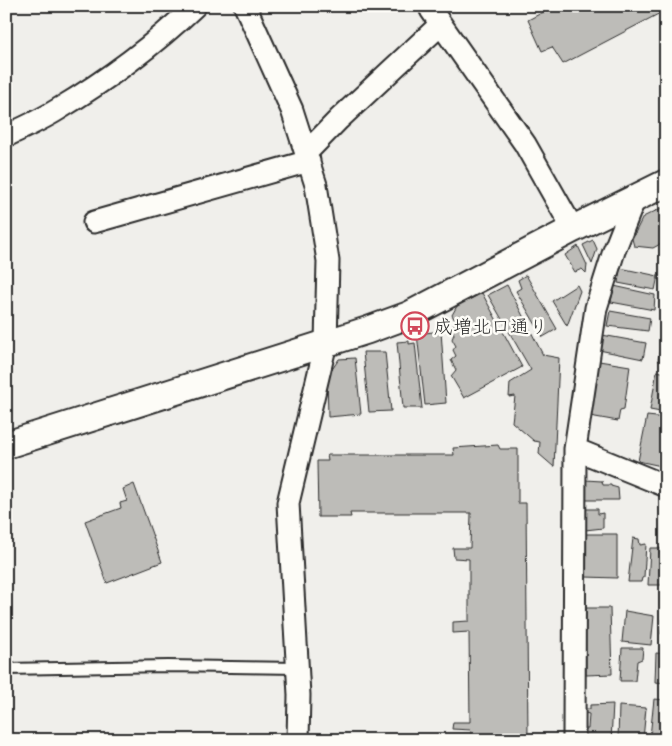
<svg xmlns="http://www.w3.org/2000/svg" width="672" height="746" font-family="Itim,'Klee One',sans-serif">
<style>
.building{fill:#bdbcb8;stroke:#2b2b2b}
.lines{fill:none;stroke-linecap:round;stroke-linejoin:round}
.service-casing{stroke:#2b2b2b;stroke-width:14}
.minor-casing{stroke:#2b2b2b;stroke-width:25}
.tertiary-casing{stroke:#2b2b2b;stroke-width:30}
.service{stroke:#fdfcf7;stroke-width:10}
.minor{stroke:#fdfcf7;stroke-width:21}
.tertiary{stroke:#fdfcf7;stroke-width:26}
.labels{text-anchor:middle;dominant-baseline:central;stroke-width:5;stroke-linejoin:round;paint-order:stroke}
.poi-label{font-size:19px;fill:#2b2b2b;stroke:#fdfcf7;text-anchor:start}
</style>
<rect width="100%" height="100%" fill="#f0efeb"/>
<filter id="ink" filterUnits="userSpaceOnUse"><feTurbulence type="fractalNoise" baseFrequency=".02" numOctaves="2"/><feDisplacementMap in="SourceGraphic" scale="10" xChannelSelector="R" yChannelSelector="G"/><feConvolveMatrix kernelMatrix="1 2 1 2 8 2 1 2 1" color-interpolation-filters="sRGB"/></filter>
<g filter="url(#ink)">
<path class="building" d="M555 6H666V10L563 64 552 47 542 51 528 20Z
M666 206V241L653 248 634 246 632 239 643 217Z
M593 240 597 249 592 264 583 245Z
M578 246 587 265 586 273 582 269 575 272 565 255Z
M620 268 658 276 655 290 618 283Z
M526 275 557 329 543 337 516 291 521 288 518 280Z
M507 285 543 355 559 358 554 467 539 454 540 442 534 441 512 422 515 396 509 397 510 383 531 370 488 295Z
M577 285 580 291 567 326 552 301Z
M614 286 655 295 654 310 611 302Z
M482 293 522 367 464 398 451 376 456 370 451 360 456 356 453 350 456 346 452 339 454 334 451 327 456 322 452 315 457 306Z
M610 311 650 318 648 331 607 326Z
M664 326H666V362L658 360Z
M441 331 446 403 425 405 417 334Z
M602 335 646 343 643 359 599 350Z
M409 341V344L415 343 422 408H403L397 342Z
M363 352H385L391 411 369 412Z
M355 358 361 414 328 417 327 377 339 359Z
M599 361 630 366 624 409 620 410 618 421 584 415Z
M657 371 666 373V413L650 410Z
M647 416 666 418V467L638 461Z
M498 445 500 449H518V503H526L528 740H471V730L452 729 453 722H470L469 632 453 633V622L469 621V559L454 558 453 548H470L471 513H350L351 517H318L317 461H328L327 455H454L453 448Z
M585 480 602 481 603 485H611V486L618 488 619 500H585Z
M134 484 162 562 107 583 85 521 121 508 120 503 127 501 123 489Z
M586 509H598V514L603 513V528L585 530Z
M584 534H617V578L585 577Z
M633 538 639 539 640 545 646 544 644 577 642 578 641 582H628Z
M650 548H660V554L665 555 664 585H648Z
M664 600H666V635L661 634Z
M585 608H610L612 674 586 675Z
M625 611 654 616 651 645 622 642Z
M622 648H643L642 659 637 661 635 681H620Z
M656 653 666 654V683L655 682Z
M654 699 666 700V739L650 737Z
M613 704 611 740H583V729H588L589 714 585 713V709H590V705Z
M619 706 646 708 643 739 618 740Z"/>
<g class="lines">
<g class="service-casing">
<path id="service" d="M6 669 168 666 298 668"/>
</g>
<g class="minor-casing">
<path id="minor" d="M245 6 292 110 316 185 328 261 326 343 288 503 299 695 298 740
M435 6 431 10 525 144 573 229
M6 136C23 128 41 120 57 110 107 80 153 46 195 6
M306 153 339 119 441 24
M635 198 614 251 596 308 575 449 666 486
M94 222 309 161
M574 740 575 449"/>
</g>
<g class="tertiary-casing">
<path id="tertiary" d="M6 445 368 330 409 315 573 229 666 183"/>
</g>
<use href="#service" class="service"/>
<use href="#minor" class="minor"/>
<use href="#tertiary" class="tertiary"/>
</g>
</g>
<defs>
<g id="bus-ring" transform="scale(1.4375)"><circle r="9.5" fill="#fdfcf7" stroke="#d1495b" stroke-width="1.5"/><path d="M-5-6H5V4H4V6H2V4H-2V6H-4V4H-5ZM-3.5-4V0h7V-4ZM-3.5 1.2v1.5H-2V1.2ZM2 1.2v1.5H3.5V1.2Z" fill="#d1495b"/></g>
</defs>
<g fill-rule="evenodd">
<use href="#bus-ring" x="415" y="326"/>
</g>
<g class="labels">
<g class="poi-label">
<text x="434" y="326">成増北口通り</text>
</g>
</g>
<rect width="672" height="746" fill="none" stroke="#fdfcf7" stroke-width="25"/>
<rect x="12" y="12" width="647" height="721" fill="none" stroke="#2b2b2b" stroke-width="2" filter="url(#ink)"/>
</svg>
